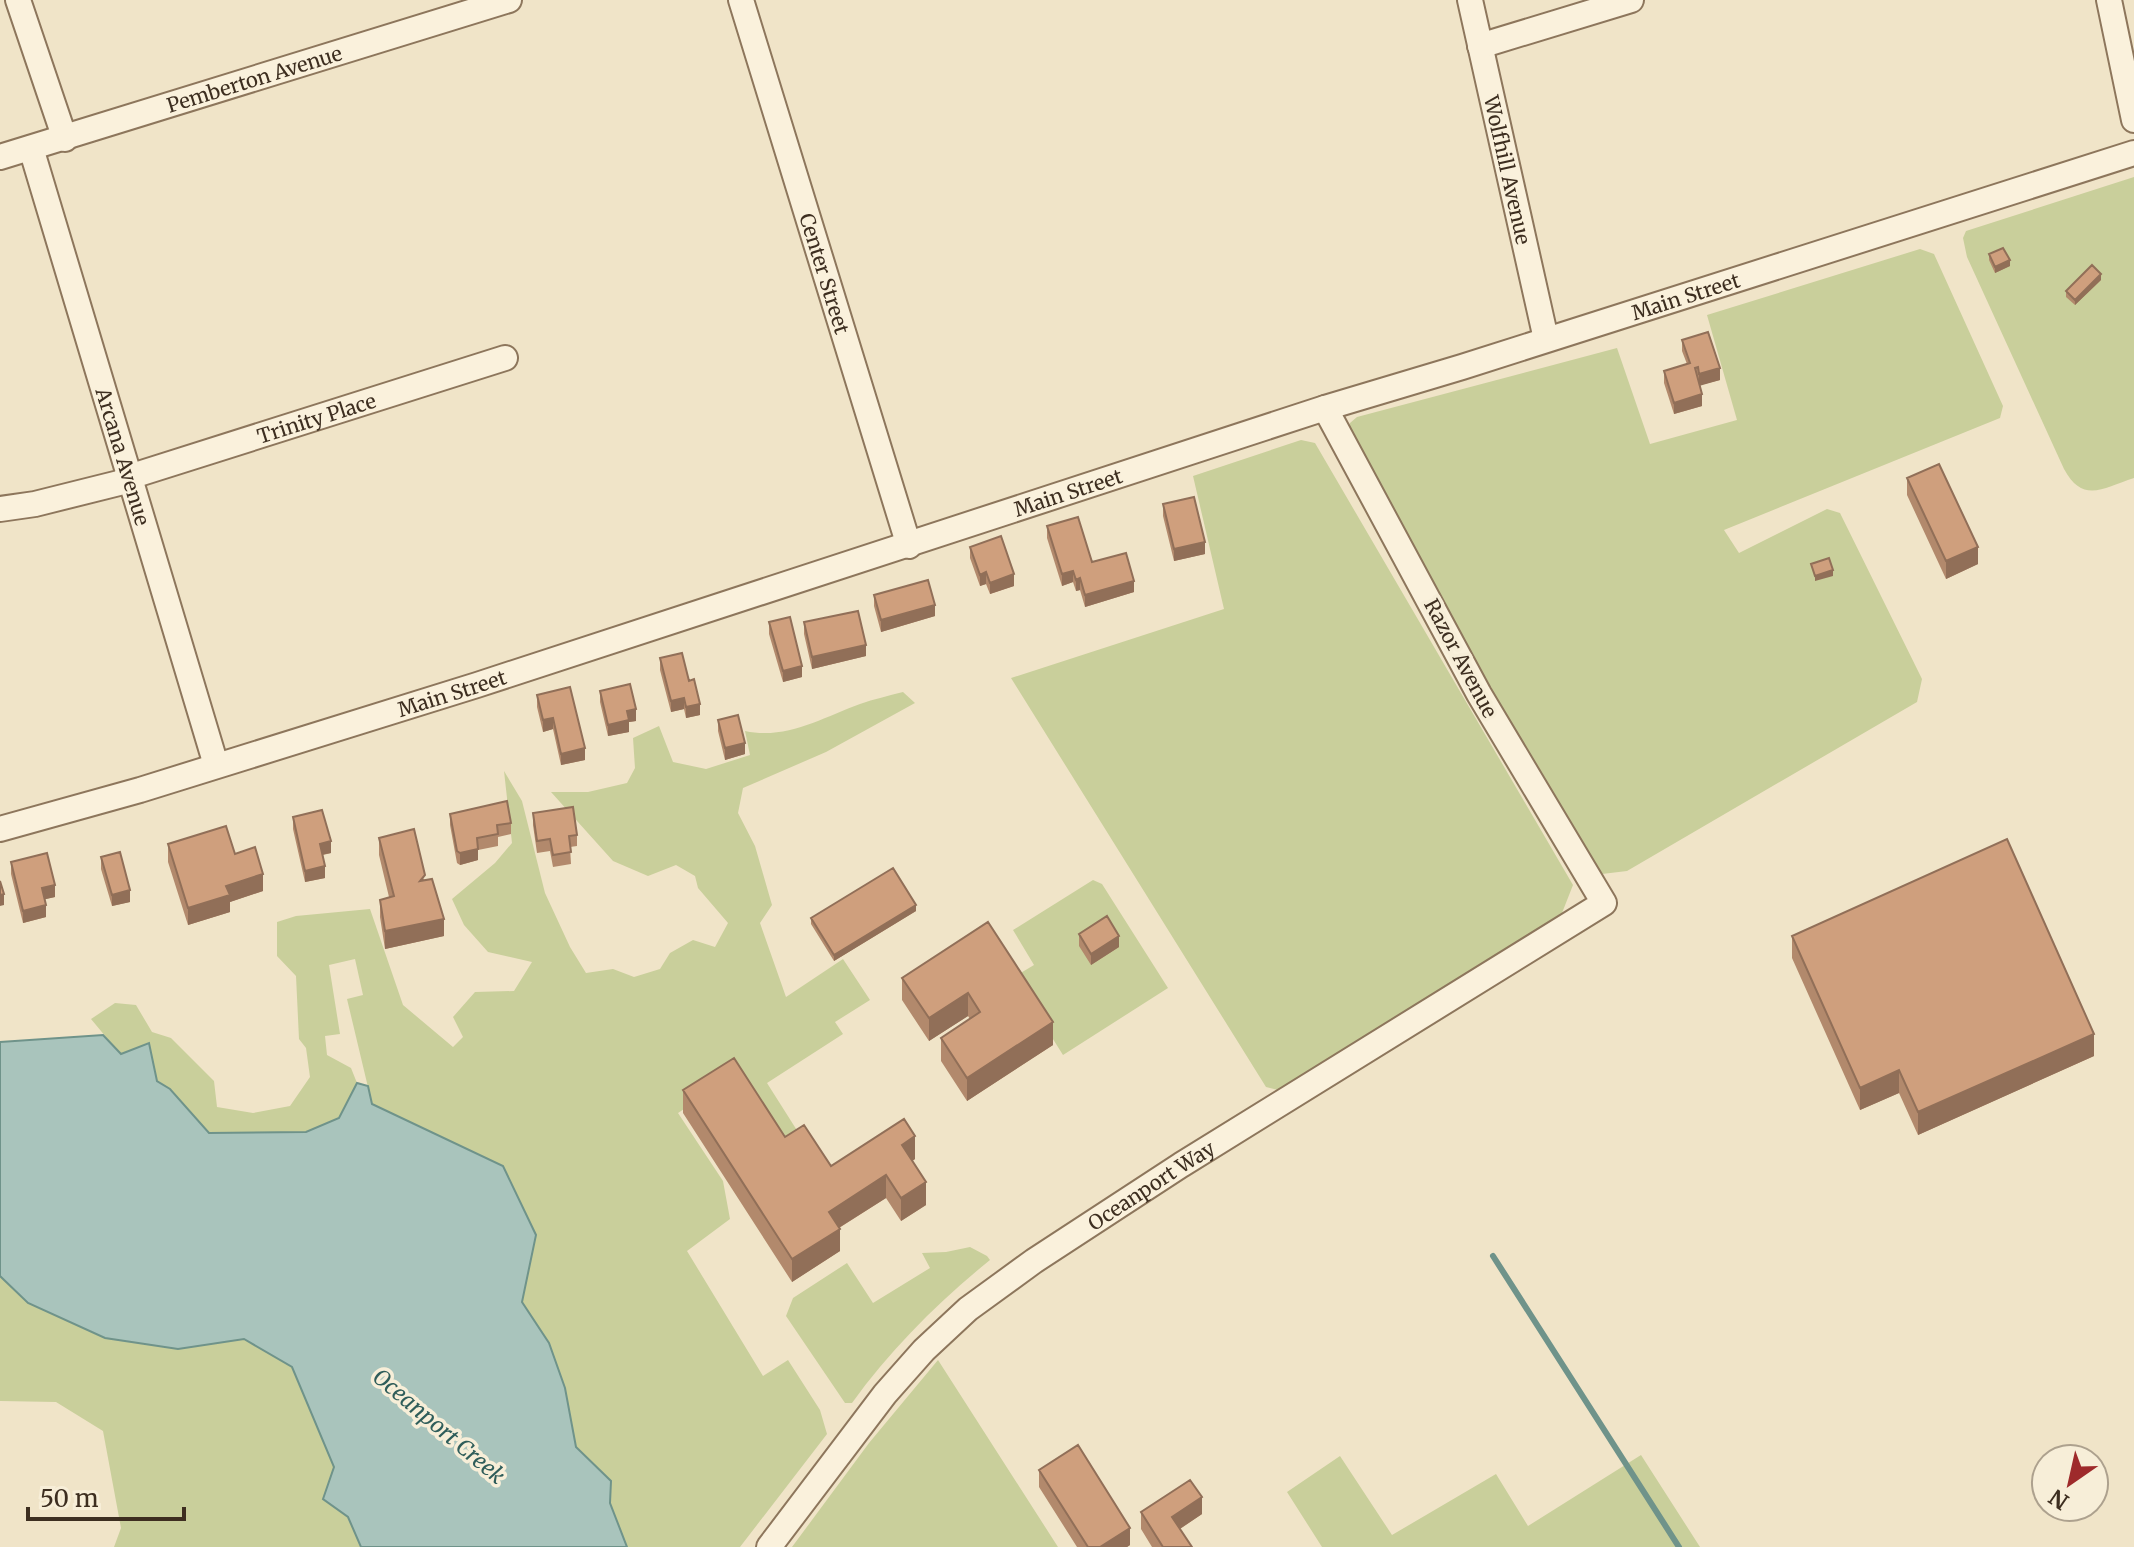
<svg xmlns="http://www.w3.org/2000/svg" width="2134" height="1547" font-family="Merriweather,serif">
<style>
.green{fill:#c9cf9b}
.water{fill:#a9c4bc;stroke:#6f938a;stroke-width:2}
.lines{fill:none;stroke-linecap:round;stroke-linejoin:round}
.stream{stroke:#6f938a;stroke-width:6}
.minor-casing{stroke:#8d765c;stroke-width:28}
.minor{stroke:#faf1dc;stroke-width:24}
.wall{fill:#b2896c}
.shaded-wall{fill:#916f58}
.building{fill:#cf9f7d;stroke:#916f58;stroke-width:2}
.labels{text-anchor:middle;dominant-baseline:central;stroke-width:7;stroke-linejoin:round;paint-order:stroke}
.street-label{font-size:20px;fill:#3d2e20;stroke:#f7eed8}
.water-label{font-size:22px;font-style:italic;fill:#2f5d5a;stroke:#f7eed8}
</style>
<rect width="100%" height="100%" fill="#f0e4c8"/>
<path class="green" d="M2134 177V478C2103 488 2083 504 2064 469L1967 257 1963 238 1966 231Z
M1920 249 1934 254 2003 406 2000 418 1724 530 1739 553 1827 509 1840 513 1922 679 1917 702 1627 871 1602 874 1587 858 1347 441 1350 423 1357 417 1617 348 1650 444 1737 420 1707 315Z
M1301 440 1315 443 1573 885 1562 913 1282 1091 1266 1087 1011 678 1224 609 1193 476Z
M903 692 915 703 826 752 743 788 738 813 755 846 772 905 760 923 786 997 843 959 870 1000 835 1022 843 1034 767 1083 805 1143 786 1156 734 1076 678 1113 723 1181 730 1219 687 1251 763 1376 788 1360 820 1410 827 1434 740 1547H627L610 1503V1481L576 1447 565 1388 549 1343 522 1302 536 1235 372 1104 347 999 363 995 355 959 329 965 340 1034 325 1036 327 1055 351 1068 357 1083 339 1118 306 1132 209 1133 170 1089 121 1055 91 1019 115 1003 136 1005 152 1032 171 1038 214 1081 217 1107 253 1113 290 1106 310 1077 306 1048 299 1039 296 976 277 956V922L296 916 370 909 403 1005 453 1047 463 1037 453 1017 475 992 514 991 532 962 488 952 464 925 452 899 495 863 512 843 504 771 522 801 545 893 570 947 586 973 613 969 634 977 660 969 670 953 693 940 715 947 728 923 698 888 695 876 676 865 648 876 613 861 551 792H588L627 783 635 768 633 738 659 726 673 762 706 769 750 755 745 731C786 740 822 718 860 704 874 699 888 696 903 692Z
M1093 880 1102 884 1168 988 1063 1055 1014 977 1034 965 1013 930Z
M970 1247 987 1256 990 1260C938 1302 891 1349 852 1403H845L786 1316 793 1298 847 1263 873 1303 930 1268 922 1253 946 1252Z
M0 1276 28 1303 178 1349 244 1339 292 1367 334 1467 323 1499 348 1517 361 1547H114L121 1528 103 1431 56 1402 0 1401Z
M938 1360 1058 1547H792L869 1443Z
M1641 1455 1700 1547H1322L1287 1492 1340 1456 1392 1535 1496 1474 1528 1526Z"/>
<path class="water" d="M103 1035 121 1054 149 1043 157 1081 170 1089 209 1133 306 1132 339 1118 357 1083 368 1086 372 1104 503 1166 536 1235 522 1302 549 1343 565 1388 576 1447 611 1481 610 1503 627 1547H361L348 1517 323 1499 334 1467 292 1367 244 1339 178 1349 105 1338 28 1303 0 1276V1042Z"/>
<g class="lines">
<path class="stream" d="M1493 1256 1679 1547"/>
<g class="minor-casing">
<g id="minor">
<path d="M18 0 65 139"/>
<path id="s1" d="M741 0 909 546"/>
<path id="s2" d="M1470 0 1546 339"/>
<path d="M2109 0 2134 120"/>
<path d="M1480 46 1631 0"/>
<path id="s3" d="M31 148 216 765"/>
<path id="s4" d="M0 157 509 0"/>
<path id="s5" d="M0 509 35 504 119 483 129 477 505 358"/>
<path id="s6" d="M0 829 140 790 477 685 1325 408 1462 367 2134 153"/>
<path id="s7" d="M769 1547 885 1394 924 1350 968 1309 1034 1261 1181 1165 1604 903 1479 694 1325 408"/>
</g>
</g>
<use href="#minor" class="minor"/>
</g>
<path class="wall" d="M1989 254 2010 266 1995 273 1989 260Z
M2101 280 2075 305 2066 297V291Z
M1682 340 1720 380 1700 385 1702 406 1674 414 1664 383V371L1687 364 1682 351Z
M1907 478 1978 564 1946 579 1907 495Z
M1163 504 1205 554 1174 561 1163 516Z
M1047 526 1092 562 1134 592 1085 607 1080 590 1076 591 1073 582 1062 586 1047 538Z
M970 547 1014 586 990 594 986 584 980 586 970 558Z
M874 595 935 616 881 632 874 606Z
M769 622 802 677 783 682 769 634Z
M804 622 866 656 812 669 804 634Z
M660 658 689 681 700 715 686 718 684 709 671 712 660 670Z
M600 691 636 721 629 722V732L608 736 600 702Z
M537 695 585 760 561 765 553 729 543 732 537 707Z
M718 720 745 754 725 760 718 731Z
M533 813 577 835V846L570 847 571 864 553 867 550 851 537 853 533 825Z
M450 814 511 823V834L498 837V846L478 850V860L460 865 457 863 450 825Z
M293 817 331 853 323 855 325 878 305 882 293 829Z
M379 838 425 880 444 936 385 949 380 917V900L389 897 379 855Z
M168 844 235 854 263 891 230 902V912L188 925 168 862Z
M101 857 130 902 112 906 101 869Z
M11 862 55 897 45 899 46 917 23 923 11 874Z
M916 911 834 961 811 924V918Z
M988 922 1053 1045 967 1101 941 1061V1038L970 1019 968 1016 929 1041 902 1000V978Z
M1079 934 1119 947 1091 965 1079 946Z
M1792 936 2094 1056 1918 1135 1899 1093 1860 1110 1792 958Z
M683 1090 831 1166 915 1159 912 1161 926 1205 901 1221 886 1198 839 1228 840 1251 792 1282 683 1113Z
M1039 1470 1130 1545 1127 1547H1077L1039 1487Z
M1141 1512 1202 1514 1180 1529 1192 1547H1152L1141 1529Z"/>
<path class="shaded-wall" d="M2010 260V266L1995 273V267Z
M2101 274V280L2075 305V300Z
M1720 368V380L1699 386V374Z
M1702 394V406L1674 414V403Z
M1205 542V554L1174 561V549Z
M1978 547V564L1946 579V561Z
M1833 570V576L1815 581V576Z
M1073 571V582L1062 586V574Z
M986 572V584L980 586V575Z
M1014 574V586L990 594V583Z
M1080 578V590L1076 591V580Z
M1134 581V592L1085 607V595Z
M935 605V616L881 632V620Z
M866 645V656L812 669V657Z
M802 666V677L783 682V671Z
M684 698V709L671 712V701Z
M700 704V715L686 718V707Z
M636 709V721L629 722V732L608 736V725L627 711Z
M553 718V729L543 732V720Z
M745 743V754L725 760V748Z
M585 748V760L561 765V754Z
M331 841V853L320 855V844Z
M478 849V860L460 865V853Z
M325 866V878L305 882V871Z
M263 874V891L230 902V912L188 925V908L226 886Z
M55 885V897L42 900V888Z
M130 890V902L112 906V895Z
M4 894V905L0 906V895Z
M46 905V917L23 923V911Z
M916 905V911L834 961V955Z
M444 919V936L385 949V931Z
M1119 936V947L1091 965V954Z
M968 993V1016L929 1041V1018Z
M1053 1022V1045L967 1101V1078Z
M2094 1034V1056L1918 1135V1112Z
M1899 1070V1093L1860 1110V1088Z
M915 1136V1159L902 1168V1145Z
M886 1175V1198L829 1234V1212Z
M926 1182V1205L901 1221V1198Z
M840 1229V1251L792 1282V1259Z
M1202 1497V1514L1172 1534V1517Z
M1130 1528V1545L1127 1547H1100Z"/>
<path class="building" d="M2003 248 2010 260 1995 267 1989 254Z
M2092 265 2101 274 2075 300 2066 291Z
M1708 332 1720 368 1699 374 1698 367 1695 368 1702 394 1674 403 1664 371 1690 363 1682 340Z
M1939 464 1978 547 1946 561 1907 478Z
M1194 497 1205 542 1174 549 1163 504Z
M1078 517 1092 562 1126 553 1134 581 1085 595 1080 578 1076 580 1073 571 1062 574 1047 526Z
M1001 536 1014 574 990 583 986 572 980 575 970 547Z
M1829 558 1833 570 1815 576 1811 564Z
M928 580 935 605 881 620 874 595Z
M858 611 866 645 812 657 804 622Z
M790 617 802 666 783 671 769 622Z
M682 653 689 681 694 679 700 704 686 707 684 698 671 701 660 658Z
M630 684 636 709 627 711 629 720 608 725 600 691Z
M570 687 585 748 561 754 553 718 543 720 537 695Z
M738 715 745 743 725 748 718 720Z
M507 801 511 823 497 825 498 834 477 838 478 849 460 853 457 851 450 814Z
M573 807 577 835 569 836 571 852 553 855 550 839 537 841 533 813Z
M322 810 331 841 320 844 325 866 305 871 293 817Z
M226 826 235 854 255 847 263 874 226 886 230 895 188 908 168 844Z
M414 829 425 875 420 881 432 879 444 919 385 931 380 900 394 896 379 838Z
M2007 839 2094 1034 1918 1112 1899 1070 1860 1088 1792 936Z
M120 852 130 890 112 895 101 857Z
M47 853 55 885 42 888 46 905 23 911 11 862Z
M893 868 916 905 834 955 811 918Z
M0 881 4 894 0 895Z
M1107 916 1119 936 1091 954 1079 934Z
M988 922 1053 1022 967 1078 941 1038 980 1012 968 993 929 1018 902 978Z
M734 1058 785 1137 804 1125 831 1166 904 1119 915 1136 902 1145 926 1182 901 1198 886 1175 829 1212 840 1229 792 1259 683 1090Z
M1078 1445 1130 1528 1100 1547H1088L1039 1470Z
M1190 1480 1202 1497 1172 1517 1192 1547H1163L1141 1512Z"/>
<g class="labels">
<g class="street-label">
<text stroke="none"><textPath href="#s4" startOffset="266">Pemberton Avenue</textPath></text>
<text stroke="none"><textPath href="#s2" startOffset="174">Wolfhill Avenue</textPath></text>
<text stroke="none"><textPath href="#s1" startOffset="286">Center Street</textPath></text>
<text stroke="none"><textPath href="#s6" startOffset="1768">Main Street</textPath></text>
<text stroke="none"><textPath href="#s5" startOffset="330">Trinity Place</textPath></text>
<text stroke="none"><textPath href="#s3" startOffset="322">Arcana Avenue</textPath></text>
<text stroke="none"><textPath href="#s6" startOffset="1120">Main Street</textPath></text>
<text transform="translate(1461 658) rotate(62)">Razor Avenue</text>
<text stroke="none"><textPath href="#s6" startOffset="472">Main Street</textPath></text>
<text stroke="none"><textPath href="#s7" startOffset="532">Oceanport Way</textPath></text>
</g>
<g class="water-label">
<text transform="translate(439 1426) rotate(40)">Oceanport Creek</text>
</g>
</g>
<g transform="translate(2070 1483) rotate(214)"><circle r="38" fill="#f7eed8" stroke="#ada18e" stroke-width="2"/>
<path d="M0-6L14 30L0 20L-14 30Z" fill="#9e2a2b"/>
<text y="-12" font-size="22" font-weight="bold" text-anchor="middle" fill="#3d2e20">N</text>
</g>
<path d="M28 1507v12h156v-12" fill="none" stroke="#3d2e20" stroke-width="4"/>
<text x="40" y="1507" font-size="24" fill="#3d2e20" stroke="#f7eed8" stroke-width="6" paint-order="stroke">50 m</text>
</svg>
